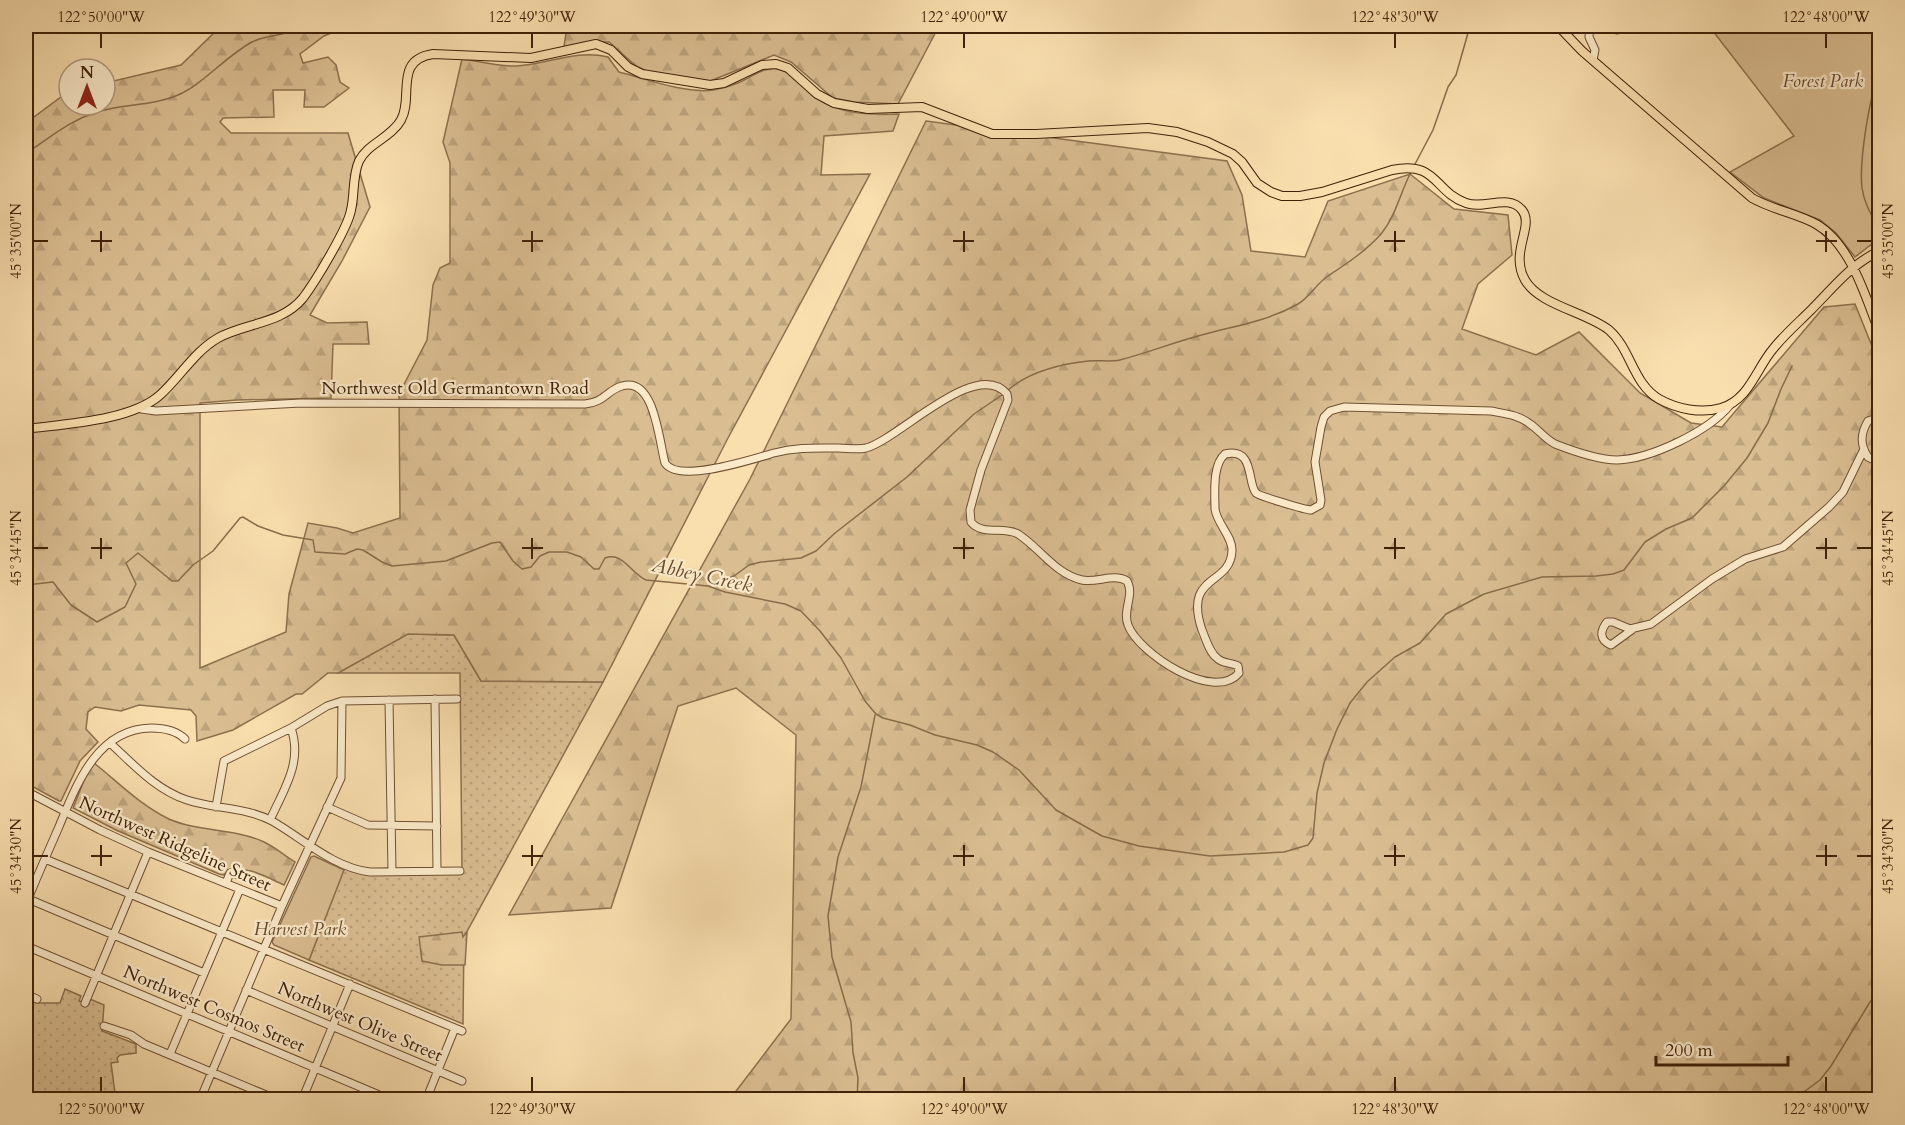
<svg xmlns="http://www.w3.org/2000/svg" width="1905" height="1125" font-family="Cardo,serif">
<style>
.grass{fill:url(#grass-dots);stroke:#8d704d;stroke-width:1.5}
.forest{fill:url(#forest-firs);stroke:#8d704d;stroke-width:1.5}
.park{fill:#dabe92;stroke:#8d704d;stroke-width:1.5}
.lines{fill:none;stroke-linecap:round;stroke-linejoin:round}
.stream{stroke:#896c4a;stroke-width:1.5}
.minor-casing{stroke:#6e5032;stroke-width:9}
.major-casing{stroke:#402108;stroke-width:10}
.minor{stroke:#fbeaca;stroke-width:7}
.major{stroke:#f9deae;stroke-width:8}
.ticks{fill:none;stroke:#402108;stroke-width:2}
.labels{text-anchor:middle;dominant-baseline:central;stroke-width:4.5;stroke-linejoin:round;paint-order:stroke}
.park-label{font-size:18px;font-style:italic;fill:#66482a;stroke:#fbeaca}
.street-label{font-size:18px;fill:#402108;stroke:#fbeaca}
.water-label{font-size:20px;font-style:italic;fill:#6b4d2e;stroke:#fbeaca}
.neatline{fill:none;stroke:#402108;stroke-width:2}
.ticks-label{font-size:15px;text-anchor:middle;fill:#402108}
</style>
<defs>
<pattern id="grass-dots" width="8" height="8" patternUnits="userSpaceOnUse" patternTransform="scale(1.5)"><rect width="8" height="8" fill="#dabe92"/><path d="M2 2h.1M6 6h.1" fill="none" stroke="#bca37c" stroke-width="1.8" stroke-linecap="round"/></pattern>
<pattern id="forest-firs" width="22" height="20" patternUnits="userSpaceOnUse" patternTransform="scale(1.5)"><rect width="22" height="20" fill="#dabe92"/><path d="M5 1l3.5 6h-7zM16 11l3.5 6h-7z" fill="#bca37c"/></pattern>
</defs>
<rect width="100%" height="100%" fill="#f9deae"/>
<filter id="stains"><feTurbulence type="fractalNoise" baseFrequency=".00333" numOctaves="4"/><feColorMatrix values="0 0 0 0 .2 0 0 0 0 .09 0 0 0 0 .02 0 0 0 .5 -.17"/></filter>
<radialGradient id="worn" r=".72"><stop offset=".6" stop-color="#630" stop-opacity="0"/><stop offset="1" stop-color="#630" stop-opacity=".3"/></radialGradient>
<path class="grass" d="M406 634 454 635 481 681 603 682 464 937 463 1024 309 960 346 864 359 870H462L460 673H338Z
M65 989 81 996 79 1001 89 1003 90 999 104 1005 102 1031 136 1044V1053L120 1055 117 1058 118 1062 111 1063 115 1093 96 1099H26V999L36 1003H60Z"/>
<path class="forest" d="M221 26H348L324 36 300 54 303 63 328 57 336 65 340 82 349 88 324 107H304L305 90H273L274 117 223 118 220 122 231 133H348L370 207 342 261 310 315 327 323 367 322 369 344H333L331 398 237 400 200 403V668L286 632 289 594 308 523 337 528 353 533 400 518 399 394 427 340 433 285 440 268 450 263V163L443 142 462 59C479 61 500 67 517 66 549 64 576 49 608 57L619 72C646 79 686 94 713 90 722 88 732 86 740 82 752 77 764 66 779 69 794 73 803 89 815 97 839 115 871 115 899 114L893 131 824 136 821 175 870 174 728 438 603 682 481 681 454 635 408 634 338 673H328L302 694H296L233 730 197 741 196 716 191 710 139 705 121 711 95 707 88 712 86 729 98 742 80 761 61 801H59L26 783V123L69 91V105H105V83L181 65Z
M567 26H939L898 104 854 102 833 98 791 62 774 55 708 82 653 74 636 66 609 42H589L564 47Z
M926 121 1227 161 1242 195 1251 251 1305 257 1328 201 1410 174 1454 209 1508 215 1512 255 1478 284 1462 329 1536 355 1579 332 1640 393 1691 423 1722 427 1824 307 1855 304 1880 366 1879 1099H730L791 1019 796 735 736 688 678 706 611 908 509 915 750 479Z
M94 763C118 782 140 805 169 819 198 832 234 828 264 842 275 847 285 856 295 862L284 885C263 876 245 862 223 875L219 874 116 830 73 808 85 778Z
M462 932 463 937 467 932 465 965H442L422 961 419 937Z"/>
<path class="park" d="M1709 26H1879V243L1872 244 1855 257 1836 233 1820 220 1764 198 1730 172 1794 136Z
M314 856 344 870 309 960 274 945 272 942 311 857Z"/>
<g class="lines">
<path class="stream" d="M26 153C50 138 68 121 97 112 123 104 152 106 178 95 202 85 226 56 252 42 268 34 286 37 299 26
M1414 166 1433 130 1448 87 1456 75 1470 26
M1878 226C1870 214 1864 202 1862 188 1859 163 1869 95 1880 73
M1008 390C1029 372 1061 364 1088 361 1099 360 1110 362 1120 360 1147 353 1172 343 1198 336 1233 326 1266 322 1298 304 1310 297 1316 284 1328 276 1346 264 1366 251 1381 234 1396 216 1400 193 1411 172
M26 585 53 582 71 605 97 622 125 607 136 584 126 563 138 553 172 581H178L193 565 213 551 240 518 243 517 258 526 283 535 313 540 315 552 345 554 357 549 363 550 382 562 392 566 446 561 492 543 500 542 513 561 522 569 531 567 540 556 549 552H567L581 557 594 569H599L605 558C623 551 631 574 646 580L708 586 725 592 785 604 801 611 820 631 841 658 865 701 876 714 883 718 910 725 935 735 977 745 993 752 1019 770 1056 810 1102 836 1139 846 1210 856 1284 852 1308 845 1313 838 1317 793 1324 763 1337 729 1350 703 1367 682 1395 657 1420 643 1446 614 1484 594 1542 577 1596 576 1613 574 1624 570 1645 542 1666 529 1692 518 1724 486 1747 458 1768 423 1781 389 1792 366
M709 586 734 576 749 565 761 562 801 558 816 551 835 533 907 477 974 414 1002 395
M857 1100 858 1078 853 1053 851 1022 832 957 828 916 838 857 861 787 875 715
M1793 1100 1820 1080 1831 1066 1870 1002 1880 989"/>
<g class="minor-casing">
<path id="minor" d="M1590 26 1589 37 1595 50 1593 60
M1604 26 1617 30
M141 409 156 411 301 403 585 404C605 402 607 390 622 386 655 376 659 442 665 463 678 484 753 459 774 453 796 447 816 448 838 448 847 448 857 450 866 448 898 440 976 357 1007 394L1008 400 981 470 970 510 971 522C982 536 1004 526 1018 534 1040 548 1055 574 1082 580 1097 583 1114 573 1127 581 1135 595 1122 610 1128 625 1138 653 1214 703 1239 673L1238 666C1231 662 1222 664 1217 658 1209 652 1206 639 1202 630 1183 573 1230 587 1232 551 1233 537 1217 524 1215 509 1215 494 1212 465 1225 454 1255 447 1247 483 1256 493 1259 496 1306 510 1311 510L1320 505 1321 500 1315 462 1321 427 1324 417 1330 411 1344 407 1491 411C1506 414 1519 415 1530 424 1539 430 1545 439 1555 444 1573 451 1598 460 1617 460 1651 459 1709 431 1730 405
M1880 417 1868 421C1860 434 1860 445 1868 457L1880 463
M1633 629 1611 645C1599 640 1600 631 1607 622H1613L1630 629 1651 624 1712 579 1745 559 1783 547 1829 507 1843 492 1864 449
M435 699 437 871
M389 700 392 871
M110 743C133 764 156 790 187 800 214 809 246 807 272 821 302 838 334 868 370 872L460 871
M26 791 100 830 148 852 282 906
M216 807 224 761 291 728 327 706 342 701 457 699
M327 807 368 825 437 826
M270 820C284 789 303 762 291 728
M45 859 462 1031
M226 883 230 873 240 875
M26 898 204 973
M26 904C36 879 47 854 58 829 76 786 96 729 151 728 164 728 176 730 185 739
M26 946 391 1100
M246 990 462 1081
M26 994 37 999
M85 1003 148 852
M104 1026 131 1035 144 1044 278 1100
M170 1054 240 889
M128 1100H160
M200 1100 282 906 341 778 342 701
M302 1100 350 984
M426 1100 455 1028"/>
</g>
<g class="major-casing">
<path id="major" d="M1558 26 1582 51 1752 198C1773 210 1796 213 1816 224 1851 244 1866 298 1880 334
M26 429C64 424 131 421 160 395 180 377 194 352 218 338 245 323 282 324 303 298 315 282 348 228 351 210 355 194 352 177 359 161 368 143 391 138 401 120 414 97 393 60 433 54L531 58 596 44 611 50 628 67 642 74 710 85 724 83 762 65 776 64 788 68 817 94 834 103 868 109 922 107 992 134H1036L1148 128 1177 132 1208 142 1233 154 1242 162 1257 183 1271 192 1282 196H1300L1322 192 1392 170C1437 160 1434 192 1466 203 1484 210 1508 193 1522 210 1535 226 1509 252 1525 280 1539 305 1586 312 1609 330 1631 349 1633 384 1659 399 1677 409 1701 414 1721 408 1749 400 1756 369 1773 349 1784 335 1798 323 1811 310 1831 290 1853 262 1880 251"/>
</g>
<use href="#minor" class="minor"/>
<use href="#major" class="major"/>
</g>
<path class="ticks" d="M101 33V48M532 33V48M964 33V48M1395 33V48M1826 33V48M101 231V252M532 231V252M964 231V252M1395 231V252M1826 231V252M33 241H48M91 241H112M522 241H543M953 241H974M1384 241H1405M1816 241H1837M1857 241H1872M101 538V559M532 538V559M964 538V559M1395 538V559M1826 538V559M33 548H48M91 548H112M522 548H543M953 548H974M1384 548H1405M1816 548H1837M1857 548H1872M101 845V866M532 845V866M964 845V866M1395 845V866M1826 845V866M33 856H48M91 856H112M522 856H543M953 856H974M1384 856H1405M1816 856H1837M1857 856H1872M101 1077V1092M532 1077V1092M964 1077V1092M1395 1077V1092M1826 1077V1092"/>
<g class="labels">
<g class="park-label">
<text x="1823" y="81">Forest Park</text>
<text x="300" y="929">Harvest Park</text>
</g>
<g class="street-label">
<text x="455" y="388">Northwest Old Germantown Road</text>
<text transform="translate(175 844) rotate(24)">Northwest Ridgeline Street</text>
<text transform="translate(214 1009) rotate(23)">Northwest Cosmos Street</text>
<text transform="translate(360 1022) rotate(23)">Northwest Olive Street</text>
</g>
<g class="water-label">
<text transform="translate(702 575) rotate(12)">Abbey Creek</text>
</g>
</g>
<rect width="1905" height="1125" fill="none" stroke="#f9deae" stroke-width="66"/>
<g transform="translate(87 87)"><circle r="28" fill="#fbeaca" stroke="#b09a7c" stroke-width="1.5"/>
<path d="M0-4.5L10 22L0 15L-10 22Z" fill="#8f2418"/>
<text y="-9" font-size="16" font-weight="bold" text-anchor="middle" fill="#402108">N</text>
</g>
<path d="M1656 1056v9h132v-9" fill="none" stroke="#402108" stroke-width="3"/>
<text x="1665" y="1056" font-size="18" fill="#402108" stroke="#fbeaca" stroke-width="4.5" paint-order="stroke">200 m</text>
<rect x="33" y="33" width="1839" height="1059" class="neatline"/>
<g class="ticks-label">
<text x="101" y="22">122°50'00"W</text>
<text x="532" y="22">122°49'30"W</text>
<text x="964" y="22">122°49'00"W</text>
<text x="1395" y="22">122°48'30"W</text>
<text x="1826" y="22">122°48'00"W</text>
<text transform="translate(16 241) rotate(-90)" y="5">45°35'00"N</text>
<text transform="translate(1888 241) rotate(-90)" y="5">45°35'00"N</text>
<text transform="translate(16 548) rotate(-90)" y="5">45°34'45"N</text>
<text transform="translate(1888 548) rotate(-90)" y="5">45°34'45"N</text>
<text transform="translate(16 856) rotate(-90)" y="5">45°34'30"N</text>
<text transform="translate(1888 856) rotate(-90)" y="5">45°34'30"N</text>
<text x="101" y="1114">122°50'00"W</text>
<text x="532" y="1114">122°49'30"W</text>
<text x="964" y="1114">122°49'00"W</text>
<text x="1395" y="1114">122°48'30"W</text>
<text x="1826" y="1114">122°48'00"W</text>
</g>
<rect width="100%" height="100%" filter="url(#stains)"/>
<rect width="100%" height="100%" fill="url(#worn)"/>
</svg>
